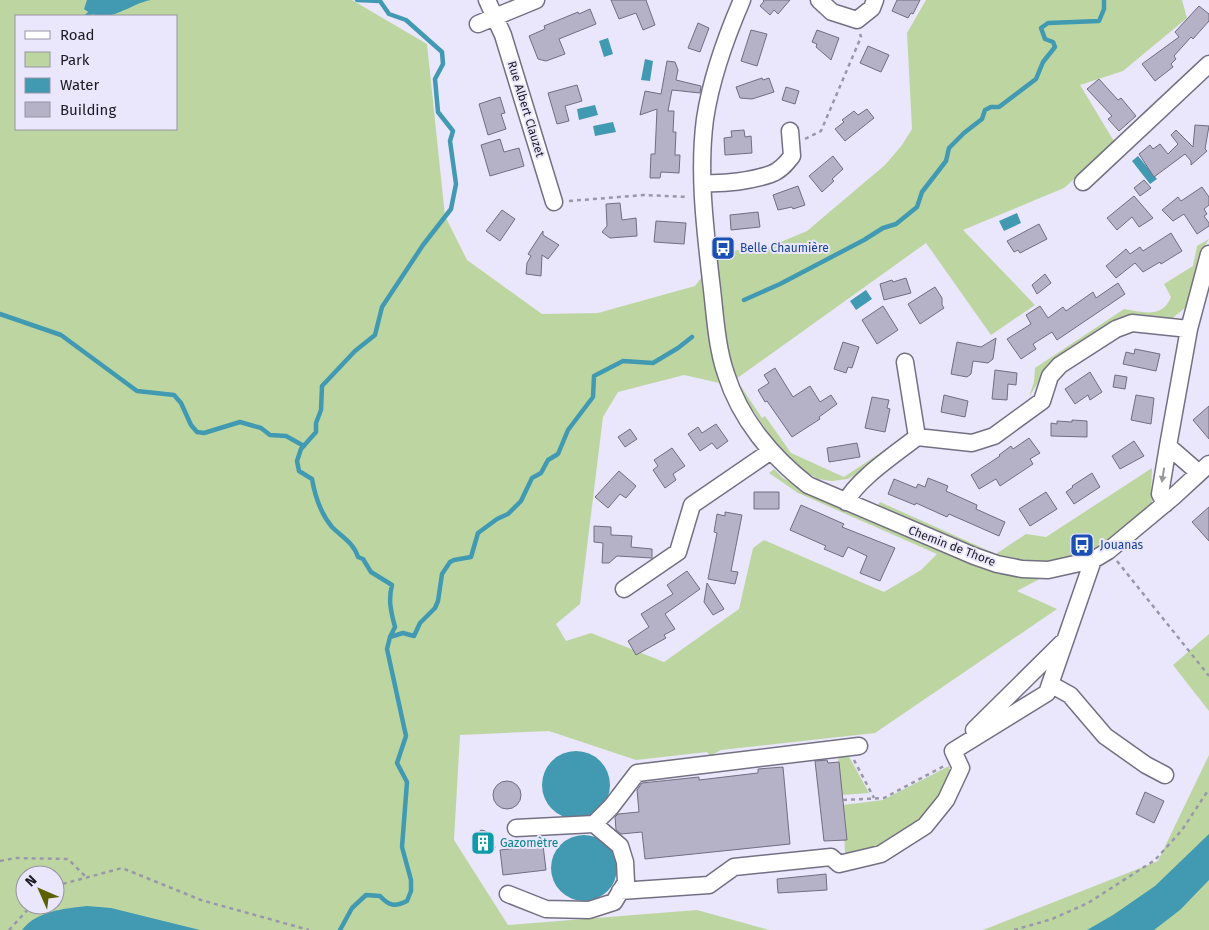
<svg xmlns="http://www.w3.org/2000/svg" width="1209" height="930" font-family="'Fira Sans',sans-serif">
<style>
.green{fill:#bdd6a1;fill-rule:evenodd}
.water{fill:#419ab1}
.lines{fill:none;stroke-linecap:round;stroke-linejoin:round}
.stream{stroke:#419ab1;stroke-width:4.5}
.building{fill:#b5b1c6;stroke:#726d80}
.minor-casing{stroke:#747083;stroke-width:19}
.path{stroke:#9a98a8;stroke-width:2.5;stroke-dasharray:4 4;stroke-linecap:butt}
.minor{stroke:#fff;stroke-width:16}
.oneway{fill:#98989b}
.labels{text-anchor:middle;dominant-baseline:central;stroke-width:4;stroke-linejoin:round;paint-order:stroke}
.street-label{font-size:12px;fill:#1b1a21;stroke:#eae6fc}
.transit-label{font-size:12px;fill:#164399;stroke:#eae6fc;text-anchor:start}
.culture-label{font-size:12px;fill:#0d838f;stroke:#eae6fc;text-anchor:start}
</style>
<rect width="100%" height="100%" fill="#eae6fc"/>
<path class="green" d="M0 0H352L427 44 445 216 467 260 542 314 598 313 695 286 721 252 769 247 807 231 885 165 902 145 912 129 907 33 926 0H1182L1187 18 1123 71 1080 85 1115 143 1064 188 963 230 1035 305 991 335 926 243 736 379 762 418 765 416 791 453 844 477 892 445 895 449 848 479 832 481 818 479 794 465 783 454 745 399 724 384 684 375 618 392 603 417 580 604 556 624 566 641 591 633 664 662 739 609 753 548 764 540 884 592 921 570 937 554 798 493 769 473 774 469 783 478 800 488 1049 574 1017 591 1057 609 875 733 721 750 710 756 707 752 636 760 549 731 460 735 454 840 508 925 697 910 769 930H0ZM16 16H176V129H16ZM25 875H55V905H25Z
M1209 239 1201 252 1189 301 1186 307 1169 321C1150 318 1134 313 1116 319L1055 359 1049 365 1029 397 1034 382 1035 368 1124 309C1143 312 1162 319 1171 297L1164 284 1193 266 1197 246Z
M1152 468 1151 496 1153 506 1124 530 1092 549 1057 562H1028L995 556 877 507 880 502 996 554 1026 534 1046 537Z
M1209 634V711L1173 665Z
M847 753 869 793 842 795 838 756Z
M1209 755V930H983L1158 861Z
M949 766 950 771 944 791 925 817 870 852 845 854 843 805 883 800Z"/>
<path class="water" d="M87 0H151C135 2 110 22 95 15 91 14 87 11 84 9Z
M608 38 613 54 604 57 599 41Z
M645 59 653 61 650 81 641 80Z
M595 105 598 115 579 120 577 109Z
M613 122 616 132 595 136 593 126Z
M1138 156 1157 179 1150 184 1132 161Z
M1017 213 1021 223 1004 231 999 221Z
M866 290 872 299 856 310 850 301Z
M542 785a34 34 0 1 1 68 0a34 34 0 1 1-68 0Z
M1209 834V880L1180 910 1154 930H1087L1113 915 1155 886Z
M551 868a33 33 0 1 1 66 0a33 33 0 1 1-66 0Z
M87 906 111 908 200 930H22C38 910 64 909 87 906Z"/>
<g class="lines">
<path class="stream" d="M87 16 95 9
M744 300 780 284 864 240 883 228 896 224 917 207 922 192 946 161 949 148 964 133 982 119 985 110 991 107H999L1036 79 1043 62 1055 47 1053 42 1045 39 1041 28 1048 23 1099 21 1104 9V0
M0 314 61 335 137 391 174 395 181 403 191 425 197 432 204 433 240 422 261 428 270 435 286 436 304 446
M390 637 403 633 414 636 420 623 435 608 438 601 442 574 450 562 454 560 471 557 478 533 497 519 508 514 521 501 532 478 541 473 548 460 558 454 568 430 593 397 594 376 623 361 653 363 678 348 692 337
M340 930 352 908 366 895 380 896C389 906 395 907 407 901L411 891V880L402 847 407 782 397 763 406 736 387 649 390 637 395 627C391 612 388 600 392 585L371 572 363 559 358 557C354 543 342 537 332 527 321 514 315 496 312 479L299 471 297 461 301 449 316 432V423L321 410 322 386 355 351 375 335 382 307 423 245 451 209 456 184 450 141 453 131 438 112 435 79 443 64 442 52 406 20 389 14 380 1 357 0"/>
</g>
<path class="building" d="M611 0H646L655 25 643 30 636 13 619 19Z
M763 0H790L778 14 774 10 770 15 760 6 764 1Z
M897 0H920L913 14 911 13 908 18 892 11Z
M1199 6 1209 14V21L1193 39 1191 37 1174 56 1176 59 1171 64 1173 67 1155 81 1142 64 1179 37 1175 32Z
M590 9 596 24 559 39 565 54 546 61 538 59 529 36 545 29 544 26 578 12 579 14Z
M698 23 709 28 700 52 688 48Z
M751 30 767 34 757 66 741 61Z
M817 30 839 38 831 60 816 47 817 44 812 42Z
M868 46 889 55 881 72 860 63Z
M667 61 675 62 678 70 676 80 701 86 700 93 672 90 668 111H674L673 132H676L675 155H680L679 173 661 172 660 178H650L651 154H655L657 109 640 115 645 91 661 94Z
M762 78 763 80 769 78 774 92 752 99 740 98 736 87Z
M1099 79 1118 100 1121 98 1136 116 1119 131 1108 119 1112 116 1087 89Z
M577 85 582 101 565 106 569 121 557 124 548 93Z
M786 87 799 91 795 104 782 100Z
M500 97 505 113 501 114 506 129 488 135 479 104Z
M867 109 874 118 845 141 835 129 844 122 842 120 854 111 858 115Z
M1195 125 1209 126 1205 149 1207 151 1191 165V161L1185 154 1154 177 1139 154 1150 145 1153 149 1160 144 1168 154 1178 144 1171 135 1176 130 1193 147Z
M744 130 745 137 751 136 752 153 725 155 724 138 732 137 731 131Z
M500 139 504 152 519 148 524 166 490 176 481 145Z
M833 156 843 169 832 179 834 181 822 192 809 176Z
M1144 180 1151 188 1140 196 1134 188Z
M798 186 805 205 793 209 792 207 778 210 773 195Z
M1202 187 1209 197V205L1204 209 1207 214 1204 216 1209 223V226L1197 234 1184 214 1173 221 1162 210 1178 197 1181 201Z
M1134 196 1153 218 1139 227 1132 217 1117 230 1107 218Z
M620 203 622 220 636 218 637 236 610 238 602 232 607 226 606 204Z
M502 210 515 219 500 241 486 231Z
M758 212 760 227 731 230 730 215Z
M656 221 686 223 684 244 654 242Z
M1039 224 1047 239 1020 253 1018 250 1014 252 1007 241Z
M543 231V235L559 245 548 259 542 255 541 276 526 274 527 263 531 256 528 254Z
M1171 233 1182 251 1161 264 1160 262 1143 272 1135 263 1116 278 1106 266 1126 249 1130 254 1140 247 1143 251Z
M1045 274 1051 283 1037 294 1032 285Z
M906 278 911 293 884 300 880 284 892 280 893 282Z
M1118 283 1125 294 1057 340 1052 332 1033 344 1036 349 1021 359 1007 339 1031 324 1026 315 1040 306 1048 318 1063 307 1066 311 1093 292 1096 298Z
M935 287 942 298V305L944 308 920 324 908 304Z
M883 306 898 330 877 344 862 320Z
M996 338 993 359 988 363 973 361 971 374 967 377 951 374 957 342 981 347Z
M843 342 859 347 852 368 848 367 846 373 834 369Z
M1135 349 1160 354 1156 371 1123 364 1126 352 1134 354Z
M775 368 793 397 810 386 820 402 831 395 837 404 819 417 820 419 792 437 767 401 765 402 758 390 769 383 764 375Z
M995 370 1017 373 1016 385 1008 384 1007 400 992 399Z
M1090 372 1102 392 1090 400 1088 395 1075 404 1065 389Z
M1115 375 1127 377 1125 389 1113 387Z
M944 395 968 401 965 417 941 412Z
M1136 395 1154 398 1151 424 1131 420Z
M872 397 889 400 887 408 890 409 885 432 865 428Z
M1209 406V439L1193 420Z
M1072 420 1087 421V437L1051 436V423L1057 424V421L1072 422Z
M716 424 728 441 717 449 712 443 700 451 688 434 698 427 702 433Z
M630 429 637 439 625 447 618 437Z
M1029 438 1040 453 1030 459 1033 464 1000 486 996 479 979 489 971 475 1000 456 999 455 1011 446 1013 449Z
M1134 441 1144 456 1120 469 1112 456Z
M857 443 860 457 829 462 827 448Z
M672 448 685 466 673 474 676 480 665 488 653 470 658 466 654 460Z
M619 471 636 486 626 498 620 494 608 508 595 497Z
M1092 473 1100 487 1074 504 1066 492 1073 487 1072 486Z
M928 478 948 486 946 491 977 505 976 509 1005 522 999 536 949 514 947 517 916 503 915 505 888 494 894 479 916 488 918 484 925 487Z
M754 492H779V509H754Z
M1046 492 1057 509 1030 526 1019 509Z
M801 505 844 524 842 527 895 548 880 581 860 573 867 556 848 547 843 557 824 549 826 546 790 530Z
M1209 507V541L1192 522Z
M725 512 742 515 731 571 738 572 735 584 708 579 717 533 714 532 717 514 725 516Z
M594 526 611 527V535L632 536 631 547 652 549V558L617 556 609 563H602L603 543 594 542Z
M687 571 700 589 665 614 675 629 664 635 666 638 636 655 628 641 649 627 641 614 673 594 667 585Z
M707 583 724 609 713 615 704 602Z
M827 760 828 763 839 762 847 840 824 841 815 761Z
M783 767 790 844 645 859 642 832 621 834 616 830 615 817 618 814 639 812 637 790 642 783 699 777V780L758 773V769Z
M493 795a14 14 0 1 1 28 0a14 14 0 1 1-28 0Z
M1145 792 1164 801 1154 823 1136 814Z
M481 830 485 831 491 834 495 848 482 853 473 847V837Z
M543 845 546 870 503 875 500 850Z
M826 874 827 890 778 893 777 879Z"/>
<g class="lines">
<g class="minor-casing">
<path id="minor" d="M487 0 503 35 554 202
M742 0C726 37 711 79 705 119 698 172 705 228 711 281 715 312 716 345 726 374 740 419 772 457 808 485L974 556 997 564 1022 569 1048 570 1093 560 1108 551 1173 497 1209 464
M819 0 832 12 857 20 872 8 875 0
M478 24 536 0
M1083 182 1209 64
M704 183C725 184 751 181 771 174 780 171 786 164 792 156L790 131
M905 362 917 437
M1168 446 1199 473
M846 502C856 480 897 453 917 437L972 443 994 436 1042 401 1050 376 1060 365 1116 329 1132 323 1189 329
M1165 504 1160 494 1168 446 1189 329 1209 254
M624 589 678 552 692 505 771 451
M1050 684 1070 695 1105 736 1146 765 1165 775
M974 730 1062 643
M516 828 594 824 611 807 637 773 859 746
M620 891 709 885 734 867 831 857 839 864 881 854 925 826 946 800 961 768 953 751 1047 693 1093 560
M508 894 546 909 589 910 614 902 626 882 625 862 620 846 594 824"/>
</g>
<path class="path" d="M805 139 821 131 861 37 860 34
M569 201 644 195 688 197
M1117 561 1209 676
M854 760 874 798
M843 800 884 798 944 766
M0 861 15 858 68 859 86 877
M55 886 122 868 201 900 309 930
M9 930 32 905
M1014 930 1052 919 1088 903 1155 860 1182 830 1209 789"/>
<use href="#minor" class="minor"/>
</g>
<defs><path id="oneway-solid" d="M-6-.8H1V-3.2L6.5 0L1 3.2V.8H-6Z" transform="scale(1.25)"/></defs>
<use class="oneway" href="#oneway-solid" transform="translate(1163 475) rotate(99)"/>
<defs>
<g id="bus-square" transform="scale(1.25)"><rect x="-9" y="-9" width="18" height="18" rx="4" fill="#1a4fb4" stroke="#eae6fc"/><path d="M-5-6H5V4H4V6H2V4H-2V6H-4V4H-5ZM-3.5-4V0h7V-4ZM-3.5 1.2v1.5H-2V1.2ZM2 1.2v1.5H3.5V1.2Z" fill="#fff"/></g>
<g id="building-square" transform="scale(1.25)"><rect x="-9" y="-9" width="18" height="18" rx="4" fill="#0f9aa8" stroke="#eae6fc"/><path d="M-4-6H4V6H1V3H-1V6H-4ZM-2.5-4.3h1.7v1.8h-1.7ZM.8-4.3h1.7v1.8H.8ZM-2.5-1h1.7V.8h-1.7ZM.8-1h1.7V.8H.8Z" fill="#fff"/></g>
</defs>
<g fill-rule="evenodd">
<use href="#bus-square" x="723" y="248"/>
<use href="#bus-square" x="1082" y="545"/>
<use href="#building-square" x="483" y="843"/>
</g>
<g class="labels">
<g class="street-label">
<text transform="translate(526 109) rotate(73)">Rue Albert Clauzet</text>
<text transform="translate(952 546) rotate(21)">Chemin de Thore</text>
</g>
<g class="transit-label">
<text x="740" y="248">Belle Chaumière</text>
<text x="1100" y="545">Jouanas</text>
</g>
<g class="culture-label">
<text x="500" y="843">Gazomètre</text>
</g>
</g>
<rect x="15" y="15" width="162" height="115" fill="#eae6fc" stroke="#9794a4"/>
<rect x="25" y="31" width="25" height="8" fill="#ffffff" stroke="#9794a4"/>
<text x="60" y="40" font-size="15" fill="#1b1a21">Road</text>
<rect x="25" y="52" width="25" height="15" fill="#bdd6a1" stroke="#9794a4"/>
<text x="60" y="65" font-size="15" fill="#1b1a21">Park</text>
<rect x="25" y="78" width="25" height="15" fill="#419ab1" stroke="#9794a4"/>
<text x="60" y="90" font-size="15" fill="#1b1a21">Water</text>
<rect x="25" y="102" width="25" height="15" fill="#b5b1c6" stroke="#9794a4"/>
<text x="60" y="115" font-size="15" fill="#1b1a21">Building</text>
<g transform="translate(40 890) rotate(315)"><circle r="24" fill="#eae6fc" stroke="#9794a4"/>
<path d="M0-4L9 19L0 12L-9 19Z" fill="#596100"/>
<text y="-8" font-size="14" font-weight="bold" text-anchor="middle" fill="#1b1a21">N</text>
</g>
</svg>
